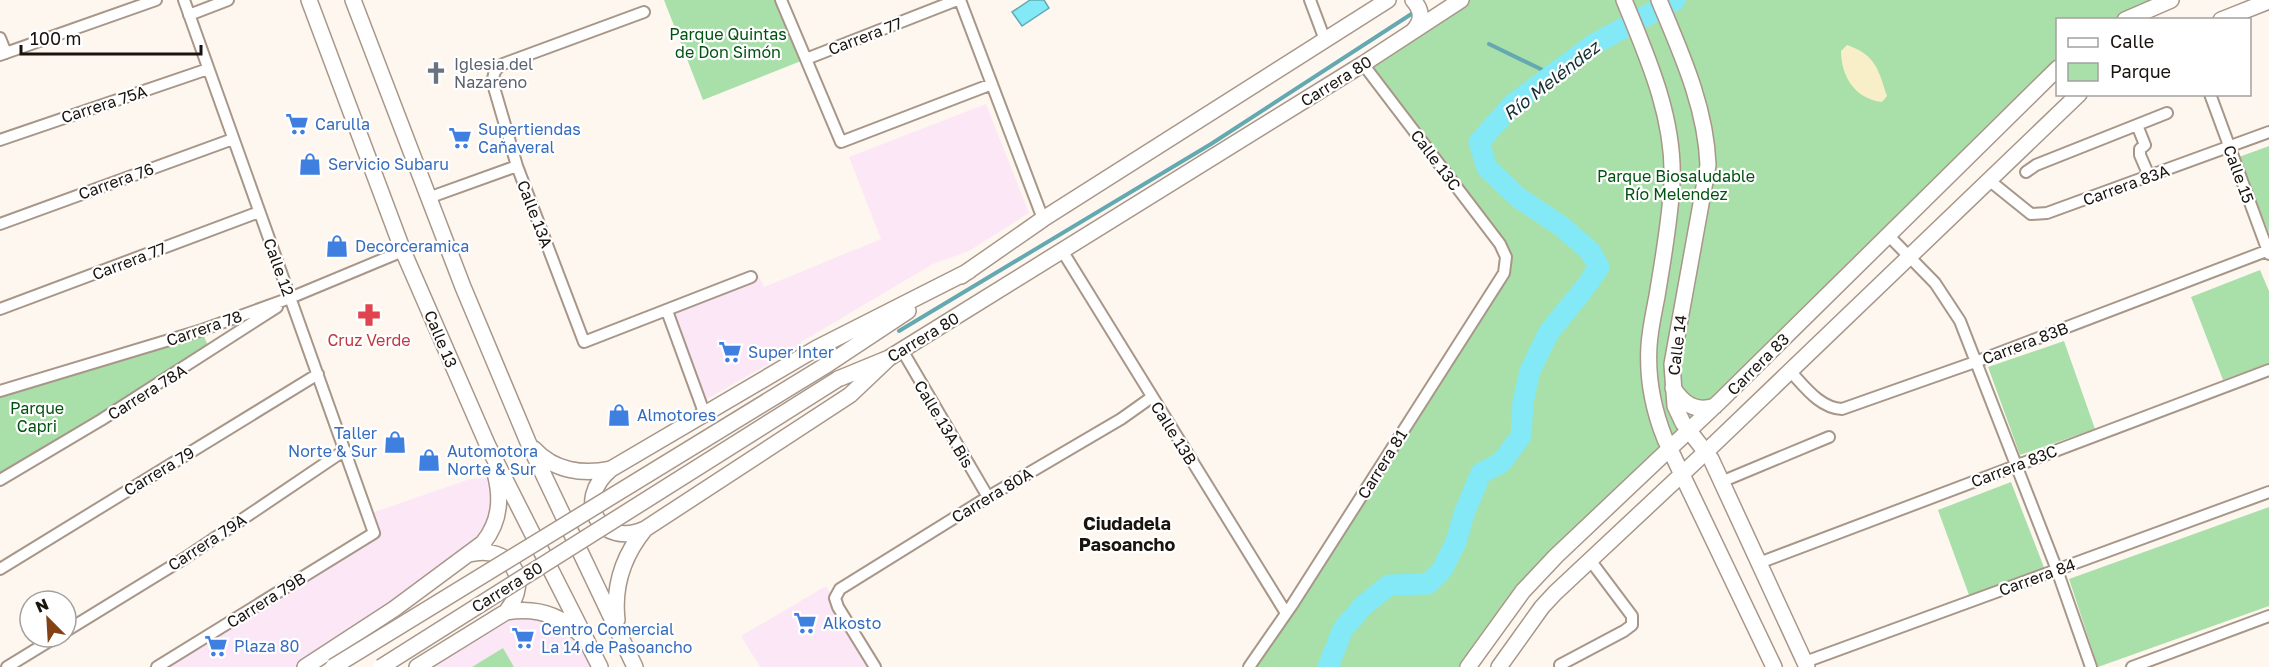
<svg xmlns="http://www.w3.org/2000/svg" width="2269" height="667" font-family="'Golos Text',sans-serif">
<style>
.commercial{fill:#fce7f6}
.green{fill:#a9dfa9}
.sand{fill:#f8efc9}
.water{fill:#83e9f7;stroke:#64a9b1;stroke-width:1.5}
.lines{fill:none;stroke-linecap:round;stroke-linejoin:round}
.stream{stroke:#64a9b1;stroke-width:4}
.river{stroke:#83e9f7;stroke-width:21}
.street-casing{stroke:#a89789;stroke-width:14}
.secondary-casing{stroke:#a89789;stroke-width:18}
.street{stroke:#fff;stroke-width:10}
.secondary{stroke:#fff;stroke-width:15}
.secondary-bridge-casing{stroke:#a89789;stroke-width:18;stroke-linecap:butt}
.secondary-bridge{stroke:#fff;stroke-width:15}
.labels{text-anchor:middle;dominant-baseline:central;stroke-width:4.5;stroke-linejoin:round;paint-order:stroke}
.park-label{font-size:16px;fill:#005210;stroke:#fff}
.street-label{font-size:16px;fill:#1a140f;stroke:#fff}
.worship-label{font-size:16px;fill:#5b616d;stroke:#fff;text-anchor:start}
.shop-label{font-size:16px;fill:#366cbe;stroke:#fff;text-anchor:start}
.health-label{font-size:16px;fill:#be3a42;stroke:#fff}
.water-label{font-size:18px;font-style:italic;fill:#172f32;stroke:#fff}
.neighbourhood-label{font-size:18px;font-weight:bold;fill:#1a140f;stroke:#fff}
</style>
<rect width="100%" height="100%" fill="#fef7f0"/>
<path class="commercial" d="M986 104 1029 213 969 251 933 264 801 342 802 345 700 403 667 311 758 274 764 287 881 239 849 157Z
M497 477 493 528 305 667H157L374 533 369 514 470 479Z
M826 586 875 667H760L741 636Z
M506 612 569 624 600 667H417Z"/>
<path class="green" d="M664 0H781L806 59 703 100Z
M1461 0H2171L2125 19 2058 20 2057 68 1556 556 1468 667H1249L1504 272 1506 257 1363 64Z
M2269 146V233L2239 157Z
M2260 270 2269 291V363L2223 380 2191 297Z
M203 334 209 348 0 480V391Z
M2064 341 2095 429 2020 455 1988 367Z
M2011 482 2045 570 1969 595 1938 510Z
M2269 507V606L2098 667 2069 579Z
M503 648 514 667H472Z"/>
<path class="sand" d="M1847 45C1876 55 1878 69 1887 96L1882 102C1855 99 1841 76 1841 51Z"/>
<path class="water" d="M1030 0H1044L1049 8 1022 26 1012 12Z"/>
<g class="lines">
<path class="stream" d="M1489 44 1553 75
M899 331 1211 144 1416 11"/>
<path class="river" d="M1589 282 1599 267 1590 251 1561 226 1519 198 1487 168 1479 142 1513 104 1594 44 1675 0
M1328 667 1343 629 1364 605 1389 585 1428 584 1442 570 1456 542 1464 514 1481 473 1501 463 1521 436 1523 402 1530 371 1549 332 1584 289"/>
<g class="street-casing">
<path id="street" d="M781 0 841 142 992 84
M960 0 1043 219
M1310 0 1325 40
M644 12 503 64C494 70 493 74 493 84L517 166 584 342 751 277
M189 15 228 0
M0 38 6 53
M0 55 156 0
M806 59 957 0
M2210 94 2269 254
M2137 125 2145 145 2140 149V155L2149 176
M0 140 208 69
M2026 172 2036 165 2167 113
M1990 181 2031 214 2047 213 2269 132
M428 198 517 166
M0 224 233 139
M1888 235 1935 283 1960 321 2057 570 2091 667
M1063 252 1286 613
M0 309 259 212
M667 311 705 415
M902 350 988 497
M1790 371C1805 387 1820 408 1842 409L1978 361 2269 250
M0 391 199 331 290 298 403 251
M0 480 101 420 277 307
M1721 482 1829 437
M1759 563 2269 370
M0 569 318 374
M66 631 185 558 345 450
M1805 662 2269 492
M1560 665 1624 631 1632 625V616L1590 560
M7 667 56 637
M157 667 374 533 184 0
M875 667 838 607 835 598 840 589 988 497 1121 419 1152 397
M1249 667 1292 605 1504 273 1506 257 1500 244 1363 64
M2132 667 2269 616"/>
</g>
<g class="secondary-casing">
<path id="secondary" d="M309 0 403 251 488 446 600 667
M353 0 463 287 528 442 635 667
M1413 0C1422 10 1423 20 1414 30
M1624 0C1648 58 1675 119 1672 183 1670 221 1663 259 1657 296 1654 312 1650 329 1649 346 1647 378 1653 409 1665 439L1774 667
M1659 0C1681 53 1706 107 1708 165L1672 364 1675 406 1683 423 1711 459 1807 667
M2125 20 2171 0
M2221 20 2269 1
M961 276 1043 219 1388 0
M889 358 850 395 645 529C601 549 572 501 611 469L817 348 969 271
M828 364 908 311
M838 379 889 358 1363 64 1461 0
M1673 388C1683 403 1695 413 1715 406
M534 449C554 471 583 475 611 469
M506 612C535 607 559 614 580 634
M617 620C613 585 623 556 645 529
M305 667 394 609 483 543C500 522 502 499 495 473
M417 667 506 612C533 579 510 544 469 554
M1468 667 1523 591 1556 556 1721 400 2058 68
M1499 667 1542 607 1555 593 1711 447 2079 94"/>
</g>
<use href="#street" class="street"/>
<use href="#secondary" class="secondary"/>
<g class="secondary-bridge-casing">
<path id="secondary-bridge" d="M333 667 828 364
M381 667 838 379"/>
</g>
<use href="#secondary-bridge" class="secondary-bridge"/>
</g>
<defs>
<g id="church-bare" transform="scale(1.8)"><path d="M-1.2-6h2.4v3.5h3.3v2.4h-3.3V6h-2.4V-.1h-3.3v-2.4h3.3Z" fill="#6b7280" stroke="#fff" stroke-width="2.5" paint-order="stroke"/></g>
<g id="supermarket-bare" transform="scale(1.8)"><path d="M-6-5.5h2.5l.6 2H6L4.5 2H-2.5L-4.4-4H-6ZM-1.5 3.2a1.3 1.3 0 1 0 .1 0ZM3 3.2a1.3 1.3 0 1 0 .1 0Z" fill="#3f7fe0" stroke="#fff" stroke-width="2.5" paint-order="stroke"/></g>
<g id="shop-bare" transform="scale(1.8)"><path d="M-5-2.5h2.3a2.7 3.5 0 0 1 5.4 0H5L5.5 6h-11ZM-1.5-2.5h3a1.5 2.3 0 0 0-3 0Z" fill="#3f7fe0" stroke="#fff" stroke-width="2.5" paint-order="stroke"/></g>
<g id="pharmacy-bare" transform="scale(1.8)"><path d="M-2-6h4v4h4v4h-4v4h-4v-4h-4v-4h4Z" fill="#e0444e" stroke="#fff" stroke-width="2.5" paint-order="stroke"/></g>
</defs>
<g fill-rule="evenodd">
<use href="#church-bare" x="436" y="73"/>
<use href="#supermarket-bare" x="297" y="124"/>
<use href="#supermarket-bare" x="460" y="138"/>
<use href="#shop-bare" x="310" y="164"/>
<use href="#shop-bare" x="337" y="246"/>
<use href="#pharmacy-bare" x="369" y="315"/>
<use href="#supermarket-bare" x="730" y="352"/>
<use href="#shop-bare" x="619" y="415"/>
<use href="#shop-bare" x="395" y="442"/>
<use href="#shop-bare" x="429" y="460"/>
<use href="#supermarket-bare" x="805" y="623"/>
<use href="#supermarket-bare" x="523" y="638"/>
<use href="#supermarket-bare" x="216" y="646"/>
</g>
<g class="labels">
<g class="park-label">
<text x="728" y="34">Parque Quintas<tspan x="728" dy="18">de Don Simón</tspan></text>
<text x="1676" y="176">Parque Biosaludable<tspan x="1676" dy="18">Río Melendez</tspan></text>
<text x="37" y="408">Parque<tspan x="37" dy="18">Capri</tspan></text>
</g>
<g class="street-label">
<text transform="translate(865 36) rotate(-21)">Carrera 77</text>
<text transform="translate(1336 81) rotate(-32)">Carrera 80</text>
<text transform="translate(104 104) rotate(-18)">Carrera 75A</text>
<text transform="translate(1436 160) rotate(53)">Calle 13C</text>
<text transform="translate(2239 174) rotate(70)">Calle 15</text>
<text transform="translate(116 181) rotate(-20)">Carrera 76</text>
<text transform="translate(2126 185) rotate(-20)">Carrera 83A</text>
<text transform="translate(535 214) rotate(69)">Calle 13A</text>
<text transform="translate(129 261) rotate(-21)">Carrera 77</text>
<text transform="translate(279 267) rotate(70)">Calle 12</text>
<text transform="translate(204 328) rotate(-19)">Carrera 78</text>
<text transform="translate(923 337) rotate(-31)">Carrera 80</text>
<text transform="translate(441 339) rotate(67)">Calle 13</text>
<text transform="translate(2025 343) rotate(-21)">Carrera 83B</text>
<text transform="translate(1677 345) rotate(-83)">Calle 14</text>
<text transform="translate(1758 364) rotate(-45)">Carrera 83</text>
<text transform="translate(147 392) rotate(-32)">Carrera 78A</text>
<text transform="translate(944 424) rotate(59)">Calle 13A Bis</text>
<text transform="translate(1174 433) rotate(58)">Calle 13B</text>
<text transform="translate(1382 464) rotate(-58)">Carrera 81</text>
<text transform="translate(2014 466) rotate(-21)">Carrera 83C</text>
<text transform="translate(159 471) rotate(-31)">Carrera 79</text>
<text transform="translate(992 495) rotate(-31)">Carrera 80A</text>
<text transform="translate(207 542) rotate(-33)">Carrera 79A</text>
<text transform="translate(2037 577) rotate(-20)">Carrera 84</text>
<text transform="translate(507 587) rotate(-32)">Carrera 80</text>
<text transform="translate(266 600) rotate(-32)">Carrera 79B</text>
</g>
<g class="worship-label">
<text x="454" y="64">Iglesia del<tspan x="454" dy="18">Nazareno</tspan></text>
</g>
<g class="shop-label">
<text x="315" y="124">Carulla</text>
<text x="478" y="129">Supertiendas<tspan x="478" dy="18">Cañaveral</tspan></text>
<text x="328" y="164">Servicio Subaru</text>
<text x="355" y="246">Decorceramica</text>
<text x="748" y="352">Super Inter</text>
<text x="637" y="415">Almotores</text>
<text x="377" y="433" text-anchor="end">Taller<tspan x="377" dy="18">Norte &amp; Sur</tspan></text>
<text x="447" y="451">Automotora<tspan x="447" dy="18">Norte &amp; Sur</tspan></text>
<text x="823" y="623">Alkosto</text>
<text x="541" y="629">Centro Comercial<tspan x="541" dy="18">La 14 de Pasoancho</tspan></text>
<text x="234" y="646">Plaza 80</text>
</g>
<g class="health-label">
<text x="369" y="340">Cruz Verde</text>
</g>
<g class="water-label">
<text transform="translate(1551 80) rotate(-38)">Río Meléndez</text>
</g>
<g class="neighbourhood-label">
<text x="1127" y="523">Ciudadela<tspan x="1127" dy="21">Pasoancho</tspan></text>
</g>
</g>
<rect x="2056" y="18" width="195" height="78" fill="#ffffff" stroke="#a3a19f" stroke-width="1.5"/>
<rect x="2068" y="38" width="30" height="9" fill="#ffffff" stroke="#a3a19f" stroke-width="1.5"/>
<text x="2110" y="48" font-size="18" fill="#1a140f">Calle</text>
<rect x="2068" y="63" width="30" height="18" fill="#a9dfa9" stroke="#a3a19f" stroke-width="1.5"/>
<text x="2110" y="78" font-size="18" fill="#1a140f">Parque</text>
<g transform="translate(48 619) rotate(336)"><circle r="28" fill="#ffffff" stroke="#a3a19f" stroke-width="1.5"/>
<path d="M0-4.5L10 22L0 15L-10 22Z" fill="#844113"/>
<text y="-9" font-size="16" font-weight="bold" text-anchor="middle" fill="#1a140f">N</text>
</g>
<path d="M21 45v9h180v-9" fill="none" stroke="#1a140f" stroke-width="3"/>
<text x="30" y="45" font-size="18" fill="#1a140f" stroke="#ffffff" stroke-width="4.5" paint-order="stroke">100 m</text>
</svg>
